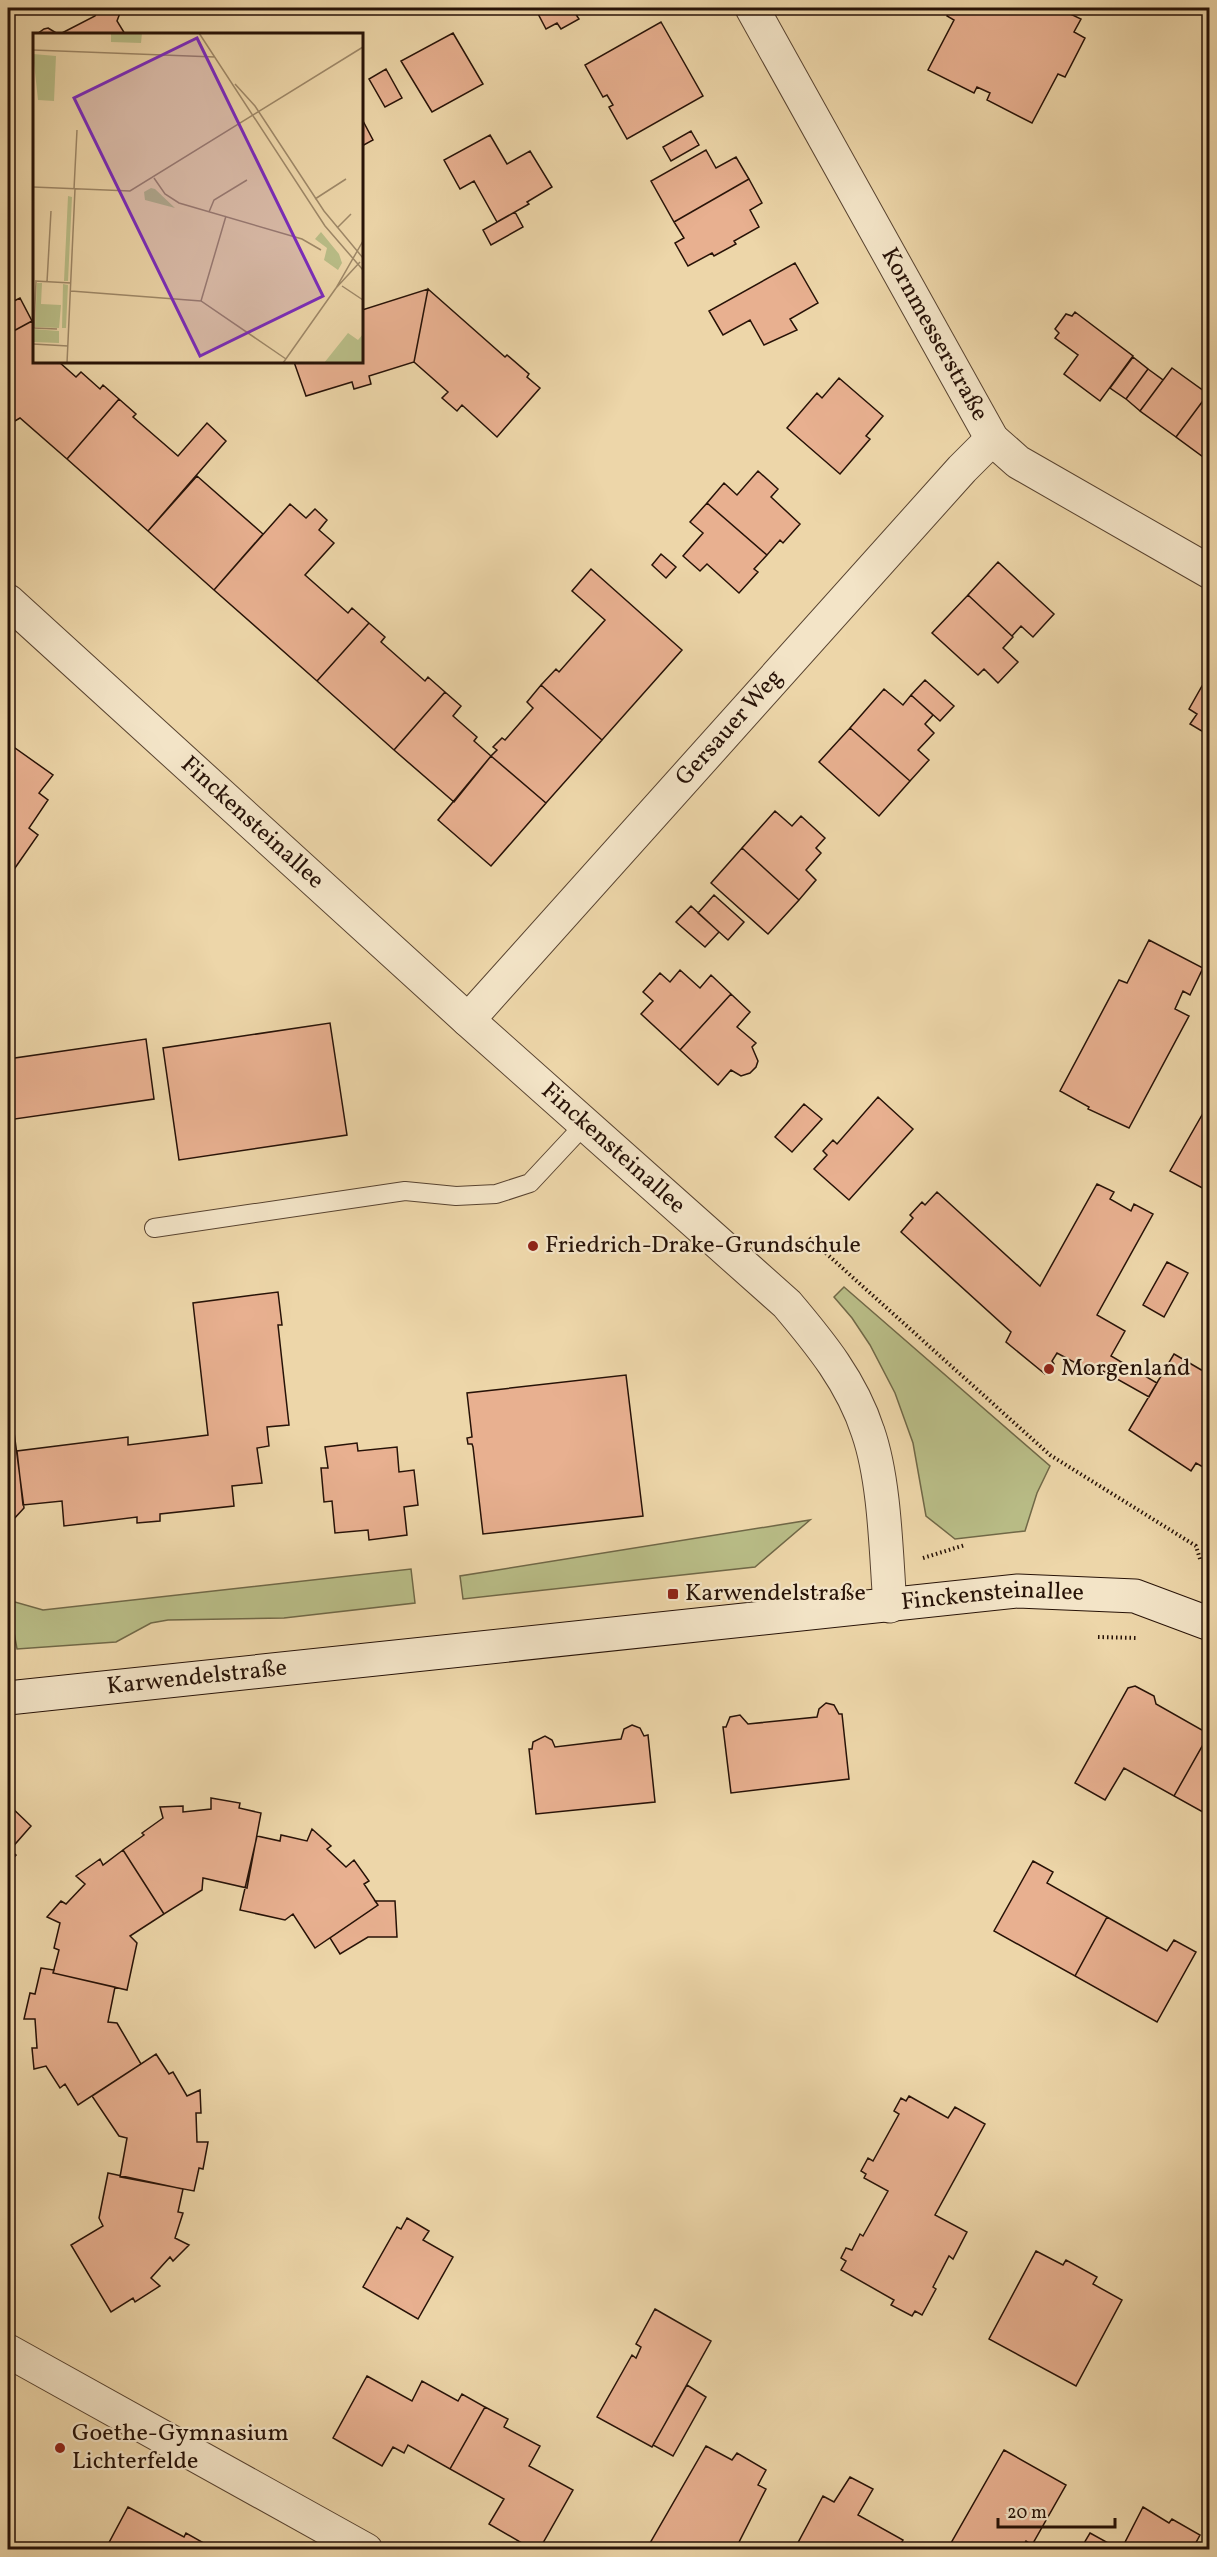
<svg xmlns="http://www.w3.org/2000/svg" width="1217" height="2557" font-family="Vollkorn,serif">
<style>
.green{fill:#b9bd87;stroke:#706847;stroke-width:1.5}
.building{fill:#e8b090;stroke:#271207;stroke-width:1.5}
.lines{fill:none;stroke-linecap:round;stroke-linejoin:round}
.lane-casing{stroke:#584330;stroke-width:20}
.street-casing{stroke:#584330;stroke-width:35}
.secondary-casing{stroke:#271207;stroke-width:35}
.path{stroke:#271207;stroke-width:4;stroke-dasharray:1.5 3;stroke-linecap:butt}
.lane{stroke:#f3e4c7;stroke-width:18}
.street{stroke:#f3e4c7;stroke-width:33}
.secondary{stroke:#f3e4c7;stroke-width:33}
.poi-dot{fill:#8f2418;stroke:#f3e4c7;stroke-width:2}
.labels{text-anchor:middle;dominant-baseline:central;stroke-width:4.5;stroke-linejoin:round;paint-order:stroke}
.street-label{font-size:24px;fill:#271207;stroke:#f3e4c7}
.poi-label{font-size:24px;fill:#271207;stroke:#f3e4c7;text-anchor:start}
.inset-road{fill:none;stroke:#9e8868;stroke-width:1.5}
.view{fill:#7b2cbf;fill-opacity:0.15;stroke:#7b2cbf;stroke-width:3}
.inset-edge{fill:none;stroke:#271207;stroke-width:3}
</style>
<rect width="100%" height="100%" fill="#edd6a9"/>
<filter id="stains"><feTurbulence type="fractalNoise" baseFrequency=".00333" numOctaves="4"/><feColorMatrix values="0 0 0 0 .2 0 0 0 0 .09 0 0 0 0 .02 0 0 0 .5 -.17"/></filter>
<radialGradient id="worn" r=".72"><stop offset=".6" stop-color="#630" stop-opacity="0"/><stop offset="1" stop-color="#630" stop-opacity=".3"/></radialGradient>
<path class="green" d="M844 1287 1050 1466 1037 1493 1025 1531 955 1539 926 1516 913 1443 895 1393 870 1345 852 1318 834 1297Z
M810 1520 755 1567 463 1599 460 1576Z
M411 1569 415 1603 284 1618 168 1620 151 1623 116 1642 17 1649 8 1600 43 1610Z"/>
<path class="building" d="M99 8H110L120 13 117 21 125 34H60L95 16Z
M535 8H585L575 13 579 19 561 29 557 23 546 29Z
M951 8H1038L1047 12 1049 8H1058L1081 19 1074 32 1085 38 1065 77 1058 74 1032 123 987 100 990 93 977 87 974 93 928 70 954 20 947 16Z
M661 22 703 96 627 139 609 107 613 105 607 95 603 97 585 65Z
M48 28 58 34H37L44 29Z
M453 33 483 84 432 112 401 61Z
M386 69 402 98 385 107 369 79Z
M362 119 373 140 362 146Z
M691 131 699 145 671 161 663 147Z
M490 135 507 164 530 151 552 187 527 202 529 204 497 222 474 181 460 189 444 160Z
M706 150 716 168 736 157 749 179 674 222 651 181Z
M749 179 762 203 750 210 759 227 734 241 736 244 714 256 712 253 688 266 675 243 684 238 674 222Z
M515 212 523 227 491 245 483 230Z
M795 263 818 303 790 319 797 330 764 345 750 320 723 335 709 311Z
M8 289 14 301 20 298 32 321 8 334Z
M428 289 505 357 507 355 529 374 527 377 540 388 497 437 462 405 457 411 442 398 448 392 414 362Z
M428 289 414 362 369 376 371 384 354 389 352 382 306 396 294 362H362V310Z
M1075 312 1133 356 1100 401 1064 374 1078 355 1055 338 1059 333 1055 329 1066 314 1072 316Z
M32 321 34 326V362H59L76 377 81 372 100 389 103 385 119 399 67 459 20 418 8 425V334Z
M1133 357 1148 369 1126 399 1110 388Z
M1172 368 1208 394 1176 437 1140 411Z
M1148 369 1163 380 1140 411 1126 399Z
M839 378 883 416 866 436 870 439 840 474 787 428 817 393 822 398Z
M1208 394 1210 396V462L1176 437Z
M119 399 136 414 133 417 178 456 207 423 226 441 148 531 67 459Z
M758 471 778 489 771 497 800 524 783 543 780 540 767 555 707 503 724 483 737 495Z
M197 476 263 534 214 590 148 531Z
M707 503 767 555 754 569 758 572 739 593 707 564 700 571 683 556 703 533 690 522Z
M290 504 306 518 315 509 327 520 319 530 334 543 305 575 348 613 352 608 369 623 317 681 214 590Z
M661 554 676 567 666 578 652 565Z
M998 562 1054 614 1033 637 1021 626 1012 636 968 595Z
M591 569 682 650 602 740 541 685 556 669 559 672 605 620 572 591Z
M968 595 1013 637 1003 648 1018 662 998 683 984 669 978 675 932 633Z
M369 623 385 637 381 642 425 681 428 677 445 692 394 750 317 681Z
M925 680 954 706 940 721 911 695Z
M541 685 602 740 546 803 491 756 497 750 493 747 502 738 505 740 533 708 527 702Z
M1202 686 1210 690V736L1190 724 1197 714 1189 709Z
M884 689 903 705 911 695 933 715 925 724 934 733 918 750 929 760 910 781 850 728Z
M445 692 461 706 453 716 477 737 474 741 491 756 454 802 394 750Z
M850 728 910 781 879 816 819 762Z
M8 743 53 775 39 793 48 800 29 828 38 835 8 878Z
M491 756 546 803 491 866 438 820Z
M775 811 792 826 801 816 825 838 816 848 821 853 806 870 816 880 799 900 742 848Z
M742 848 799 900 768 934 711 883Z
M714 895 744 922 728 940 698 913Z
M691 906 719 932 705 947 676 922Z
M1149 940 1203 968 1190 995 1183 991 1175 1009 1189 1016 1129 1128 1088 1109 1089 1107 1060 1091 1119 980 1127 983Z
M680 970 700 988 711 975 731 994 680 1050 641 1014 653 1001 643 992 660 973 670 982Z
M731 994 750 1012 737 1027 756 1043 752 1047 758 1061 756 1067 750 1073 741 1076 731 1070 718 1085 680 1050Z
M330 1023 347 1135 179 1160 163 1048Z
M146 1039 154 1099 8 1120V1059Z
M878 1097 913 1129 849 1200 814 1169 827 1155 823 1151 833 1140 837 1144Z
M1210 1101V1192L1170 1171Z
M804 1104 822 1119 792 1152 775 1137Z
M1097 1184 1114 1192 1110 1199 1131 1211 1134 1204 1153 1214 1097 1315 1125 1331 1111 1356 1157 1383 1149 1397 1103 1371 1100 1376 1057 1353 1052 1361 1054 1364 1045 1374 1006 1342 1011 1332 901 1232 913 1218 910 1215 922 1202 925 1205 937 1192 1040 1286Z
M1167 1262 1188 1273 1164 1317 1143 1305Z
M278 1292 282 1325H278L289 1425 267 1427 269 1446 257 1448 262 1483 232 1486 234 1506 160 1514V1521L137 1523V1517L64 1526 62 1501 23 1505 17 1451 128 1437V1445L208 1435 193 1303Z
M1174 1354 1210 1375V1471L1196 1463 1191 1471 1129 1430Z
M626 1375 643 1516 483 1534 473 1447 472 1444H468L467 1438 472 1437 467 1393Z
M14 1432 24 1508 11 1522 8 1523V1433Z
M357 1443 358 1451 397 1447 399 1472 414 1470 418 1505 404 1507 407 1535 369 1540 368 1530 335 1533 332 1501 324 1502 321 1468H328L325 1447Z
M1135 1686 1154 1696 1156 1704 1209 1734 1174 1796 1124 1768 1105 1800 1075 1783 1128 1688Z
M826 1703 834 1705 839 1714H842L849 1779 731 1793 723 1727H726L730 1717 740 1715 748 1724 817 1717 819 1709Z
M632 1725 640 1728 644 1736 648 1735 655 1802 536 1814 529 1749H532L533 1742 545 1736 552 1740 555 1747 621 1739 624 1729Z
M1209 1734 1210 1735V1816L1174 1796Z
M211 1798 240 1803 239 1808 261 1813 247 1888 203 1878 202 1890 164 1914 123 1850 144 1835 142 1833 163 1818 160 1807 183 1806V1812L211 1809Z
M8 1804 31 1826 10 1850 16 1855 8 1864Z
M312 1829 331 1846 327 1849 346 1867 354 1860 369 1881 364 1884 378 1905 315 1948 293 1914 285 1920 240 1910 257 1836 280 1841 281 1835 307 1841Z
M123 1850 164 1914 130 1936 137 1943 127 1990 53 1973 59 1950 54 1948 60 1923 47 1917 61 1901 66 1904 85 1884 76 1876 100 1859 103 1865Z
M1033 1861 1053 1872 1047 1883 1107 1917 1075 1976 994 1931Z
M375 1901H395L397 1937H368L340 1954 330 1938 378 1905Z
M1107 1917 1167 1951 1174 1940 1196 1952 1157 2022 1075 1976Z
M41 1968 54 1970 53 1973 115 1987 108 2022 117 2023 141 2064 78 2105 65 2084 60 2088 46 2066 34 2069 32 2048H37L35 2019H24L30 1993 35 1994Z
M156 2054 169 2074 173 2072 187 2096 200 2090 201 2113H196L197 2142H208L203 2169 199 2168 194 2191 120 2177 127 2138 119 2136 92 2096Z
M909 2096 948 2118 955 2107 985 2124 935 2215 967 2232 953 2259 949 2256 933 2287 936 2289 922 2315 915 2311 912 2316 891 2305 894 2300 841 2270 846 2261 841 2258 846 2248 852 2250 860 2234 863 2236 888 2191 864 2178 866 2174 861 2171 868 2158 873 2161 899 2114 894 2111 901 2098 906 2101Z
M108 2173 183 2189 178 2212 183 2213 175 2238 189 2245 173 2261 170 2257 151 2278 160 2286 135 2302 133 2298 111 2312 71 2245 103 2226 99 2218Z
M407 2218 429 2231 423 2240 453 2257 418 2319 363 2287 397 2227 401 2229Z
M1036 2251 1063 2265 1066 2260 1097 2277 1093 2284 1122 2300 1076 2386 989 2339Z
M655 2309 711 2341 652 2447 597 2417 632 2355 636 2358 641 2347 636 2344Z
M367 2376 412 2401 422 2381 458 2401 462 2394 485 2407 450 2469 408 2445 404 2453 393 2447 382 2466 333 2438Z
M687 2385 706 2397 673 2456 653 2445Z
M485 2407 508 2419 504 2427 540 2446 529 2466 573 2490 539 2550H534L489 2524 504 2499 450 2469Z
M706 2446 732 2460 737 2453 766 2470 758 2485 766 2489 735 2550H646Z
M1004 2450 1066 2485 1032 2545 1026 2541 1021 2550H947Z
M850 2477 873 2489 858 2515 903 2540 897 2550H794L823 2496 834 2502Z
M128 2507 184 2537 186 2533 216 2550H105Z
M1143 2507 1169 2523 1172 2519 1200 2535 1192 2550H1121Z
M1090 2533 1119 2549 1118 2550H1080Z"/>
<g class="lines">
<g class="lane-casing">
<path id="lane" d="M154 1228 405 1191 456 1196 496 1194 530 1183 585 1124"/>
</g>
<g class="street-casing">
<g id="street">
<path id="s1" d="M752 8 992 439 1018 462 1210 572"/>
<path id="s2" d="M8 601 468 1020 787 1304C820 1343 852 1382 868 1432 885 1481 886 1553 890 1606"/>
<path id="s3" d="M468 1020 962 469 992 439"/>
<path d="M8 2351 366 2550"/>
</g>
</g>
<g class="secondary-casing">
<g id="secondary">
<path id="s4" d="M8 1698 1018 1591 1135 1596 1210 1624"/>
</g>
</g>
<path class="path" d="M809 1238 1050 1455 1196 1546 1200 1559
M923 1558 965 1545
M1098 1637 1137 1638"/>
<use href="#lane" class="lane"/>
<use href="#street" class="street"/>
<use href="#secondary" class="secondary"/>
</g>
<g class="poi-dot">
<circle cx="533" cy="1246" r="6"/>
<circle cx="1049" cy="1369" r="6"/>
<rect x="667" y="1588" width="12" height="12" rx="3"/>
<circle cx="60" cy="2448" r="6"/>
</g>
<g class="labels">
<g class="street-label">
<text stroke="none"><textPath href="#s1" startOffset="374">Kornmesserstraße</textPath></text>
<text stroke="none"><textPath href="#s3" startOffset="392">Gersauer Weg</textPath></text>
<text stroke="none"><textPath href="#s2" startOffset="330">Finckensteinallee</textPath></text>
<text stroke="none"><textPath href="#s2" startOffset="816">Finckensteinallee</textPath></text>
<text stroke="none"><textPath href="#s4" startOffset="990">Finckensteinallee</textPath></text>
<text stroke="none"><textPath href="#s4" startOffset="190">Karwendelstraße</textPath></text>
</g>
<g class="poi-label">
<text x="545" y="1246">Friedrich-Drake-Grundschule</text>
<text x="1061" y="1369">Morgenland</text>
<text x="685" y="1594">Karwendelstraße</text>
<text x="72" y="2434">Goethe-Gymnasium<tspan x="72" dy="28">Lichterfelde</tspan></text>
</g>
</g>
<g transform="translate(33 33)">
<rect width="330" height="330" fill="#edd6a9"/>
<path d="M78 0H109L108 10 78 9ZM0 21 23 23 21 68 5 67ZM118 155 122 156 142 175 112 167 111 159ZM35 163 39 164 35 248H31ZM288 199 306 221 309 230 305 237 291 227 294 215 282 206ZM4 250H9L8 271 28 272 26 295 2 294ZM30 251 35 252 33 295H29ZM0 296 26 298V310L0 309ZM315 300 325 307 330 301V330H291Z" fill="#b9bd87"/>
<path class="inset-road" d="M166 0 292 193 330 237M0 17 182 24M202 51 222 73 291 178 330 225M121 145 132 161 146 170 269 206 288 217M0 154 97 158 330 14M41 156 44 97M282 166 313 146M176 179 181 167 214 147M304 195 318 181M2 248 38 250M14 249 18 178M309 253 330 267M303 255 327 229M38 258 168 268 253 326M168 268 193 183M0 295 24 296M1 295 3 248M0 311 35 313M34 330 42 156M250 330 303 255 330 208"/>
<path class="view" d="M164 5 290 263 167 323 41 65Z"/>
<rect width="330" height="330" class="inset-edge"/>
</g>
<rect width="1217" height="2557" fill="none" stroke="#edd6a9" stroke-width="30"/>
<rect x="9" y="9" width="1199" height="2539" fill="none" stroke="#271207" stroke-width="3"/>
<rect x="15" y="15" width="1187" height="2527" fill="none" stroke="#271207" stroke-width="1.5"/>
<path d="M998 2518v9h117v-9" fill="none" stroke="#271207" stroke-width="3"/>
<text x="1007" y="2518" font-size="18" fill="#271207" stroke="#f3e4c7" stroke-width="4.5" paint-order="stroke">20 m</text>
<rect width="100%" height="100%" filter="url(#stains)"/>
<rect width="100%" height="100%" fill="url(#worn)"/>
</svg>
